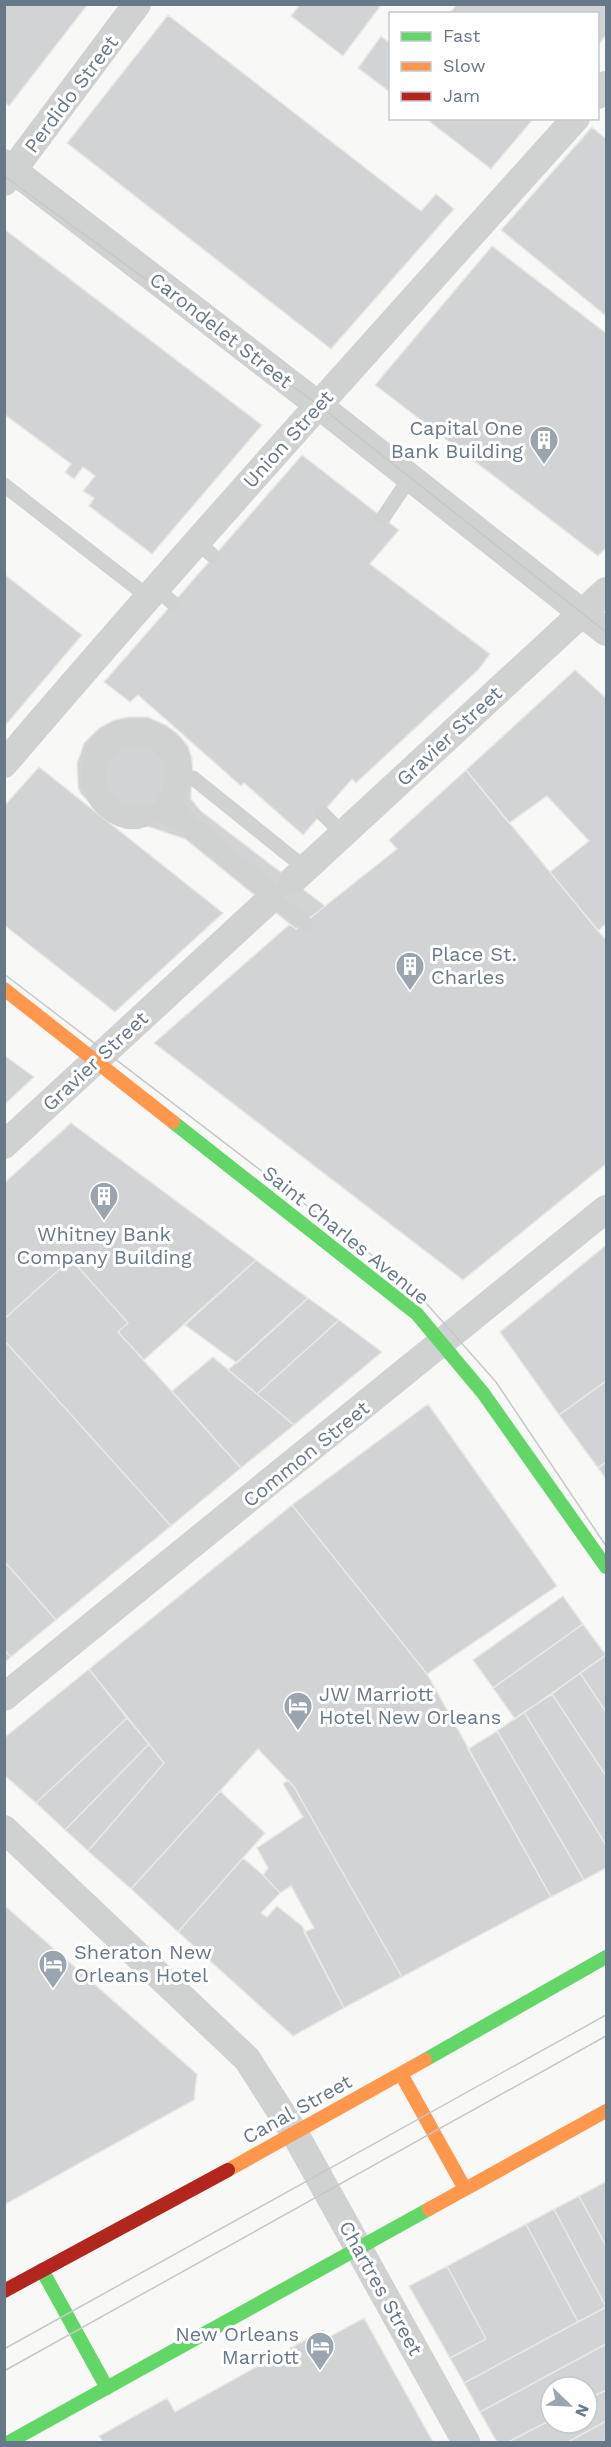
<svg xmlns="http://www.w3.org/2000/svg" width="611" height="2447" font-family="'Work Sans',sans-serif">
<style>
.building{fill:#d2d3d4;stroke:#e8e8e7;stroke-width:1.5}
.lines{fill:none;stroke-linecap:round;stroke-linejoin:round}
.lane{stroke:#d0d2d2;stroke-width:15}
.street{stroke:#d0d2d2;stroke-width:28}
.fast{stroke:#63d668;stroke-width:14}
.slow{stroke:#ff974d;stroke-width:14}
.jam{stroke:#b3261e;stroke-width:14}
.tram{stroke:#c6c8c8;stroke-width:1.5}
.labels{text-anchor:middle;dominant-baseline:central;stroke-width:6;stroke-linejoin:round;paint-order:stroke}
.street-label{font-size:20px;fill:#677888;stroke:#fff}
.poi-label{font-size:20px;fill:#677888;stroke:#fff;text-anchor:start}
</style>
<rect width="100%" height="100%" fill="#f8f8f7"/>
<path class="building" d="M4 4H88L9 106 4 102Z
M300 4H382L343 56 291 16Z
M457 4H606V35L598 46V14H449Z
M168 15 421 211 436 194 454 209 331 349 67 143Z
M381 36 390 43V92L358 68Z
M425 118H534L491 169Z
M592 127 606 139V316L501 230Z
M4 229 262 425 152 554 89 506 94 498 83 491 95 476 83 467 74 479 65 472 71 464 4 414Z
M492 246 606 333V548L598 556 375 385Z
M302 455 399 530 370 564 490 654 479 669 356 783 352 779 303 835 244 783 241 786 138 695 130 702 104 682Z
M4 574 82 635 4 727Z
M575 670 606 698V924L598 931 550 872 589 841 547 796 509 823 466 770Z
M129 717H148L166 725 179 735 188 746 192 758 191 799 201 811 325 906 296 929 185 839 96 809 81 794 78 788 77 763 84 743 99 728 114 720Z
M39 767 223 913 115 1012 4 925V806Z
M466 770 606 940V1164L463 1280 154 1043 290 924 296 929 397 849 389 840Z
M4 1055 34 1077 4 1105Z
M71 1123 256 1260 144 1360 118 1332 128 1323 71 1259 4 1319V1183Z
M606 1245V1381L559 1415 500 1332Z
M71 1259 128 1323 118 1332 241 1468 171 1526 4 1340V1319Z
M256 1260 308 1298 237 1363 185 1325Z
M308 1298 339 1320 257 1394 228 1370Z
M339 1320 382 1352 294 1425 257 1394Z
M4 1340 171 1526 56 1620 4 1561Z
M213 1357 294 1425 241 1468 172 1391Z
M606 1381V1462L598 1468 559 1415Z
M428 1404 557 1586 427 1674 292 1505Z
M606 1462V1479L598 1468Z
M292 1505 427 1674 551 1897 402 1977 294 1787 258 1749 131 1889 88 1851 164 1763 89 1669Z
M4 1561 56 1620 11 1657 4 1650Z
M563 1596 583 1624 493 1688 473 1660Z
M583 1624 606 1655 515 1719 493 1688Z
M4 1650 11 1657 4 1663Z
M606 1655V1712L580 1673Z
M89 1669 127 1718 36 1803 4 1775V1738Z
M580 1673 606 1712V1776L552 1694Z
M552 1694 606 1776V1845L524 1712Z
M524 1712 606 1845V1868L584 1880 497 1731Z
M127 1718 149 1744 65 1830 36 1803Z
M497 1731 584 1880 551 1897 468 1749Z
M149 1744 164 1763 88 1851 65 1830Z
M288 1780 294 1787 402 1977 344 2008 304 1932 314 1928 291 1886 280 1893 263 1875 268 1868 257 1848 303 1817 283 1784Z
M220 1791 265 1833 178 1932 131 1889Z
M243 1858 263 1875 280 1893 261 1913 267 1917 277 1906 302 1926 344 2008 293 2036 178 1932Z
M4 1905 197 2074 194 2100 4 2205Z
M605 2182 606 2184V2246L579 2196Z
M579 2196 606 2246V2307L554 2209Z
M554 2209 606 2307 578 2322 526 2224Z
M526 2224 578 2322 464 2383 450 2358 486 2339 447 2266Z
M447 2266 486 2339 450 2358 409 2286Z
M606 2307V2344L480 2412 464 2383Z
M364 2318 433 2442H103L99 2436 167 2398 175 2412 323 2330 327 2338Z
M606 2344V2390L587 2400V2387H551V2420L508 2442H497L480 2412Z
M606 2390V2421L568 2442H508L551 2420V2423H587V2400Z
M606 2421V2442H568Z"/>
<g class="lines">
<path class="lane" d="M4 485 147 596
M383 518 409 479
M197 541 213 556
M155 588 173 603
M193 778 305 868
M322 813 343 834
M277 894 185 818 176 802C220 723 86 694 89 775 89 789 95 802 106 811 165 857 204 740 136 739 125 738 115 743 108 751 101 760 98 770 99 781 102 797 117 812 133 813 139 813 145 810 151 812 162 814 171 819 180 824L304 923"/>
<path class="street" d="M598 95 606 85
M4 163 317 404 606 632
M4 182 137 4
M4 764C191 545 384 332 576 118
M292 881 606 591
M4 1145 265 904
M4 1697 606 1209
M4 1829 247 2059 295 2134 466 2442"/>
<path class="fast" d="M173 1122 417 1314 483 1393 606 1567
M425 2060 606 1957
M42 2270 107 2388
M9 2442 429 2209"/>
<path class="slow" d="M4 989 173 1122
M401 2074 465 2189
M228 2170 425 2060
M429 2209 606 2111"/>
<path class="jam" d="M4 2291 228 2170"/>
<path class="tram" d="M4 176 317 404 606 632
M4 974 378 1260 426 1303 496 1382 606 1546
M4 2349 606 2015
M4 2371 606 2036"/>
</g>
<defs>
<g id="building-pin" transform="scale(1.5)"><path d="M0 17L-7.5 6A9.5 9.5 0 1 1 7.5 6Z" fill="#9aa5af" stroke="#fff"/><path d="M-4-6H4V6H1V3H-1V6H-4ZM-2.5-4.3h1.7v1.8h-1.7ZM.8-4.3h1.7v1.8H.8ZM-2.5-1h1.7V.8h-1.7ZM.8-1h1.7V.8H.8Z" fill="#fff"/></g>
<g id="hotel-pin" transform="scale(1.5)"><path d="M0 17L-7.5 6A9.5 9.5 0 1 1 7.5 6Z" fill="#9aa5af" stroke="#fff"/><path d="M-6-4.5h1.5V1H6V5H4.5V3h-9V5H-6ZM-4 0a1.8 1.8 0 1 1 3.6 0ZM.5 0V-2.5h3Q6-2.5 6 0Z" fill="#fff"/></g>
</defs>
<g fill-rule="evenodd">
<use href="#building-pin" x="544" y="440"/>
<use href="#building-pin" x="410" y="966"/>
<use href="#building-pin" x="104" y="1196"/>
<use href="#hotel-pin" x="298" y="1706"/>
<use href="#hotel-pin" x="53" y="1964"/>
<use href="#hotel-pin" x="320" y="2346"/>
</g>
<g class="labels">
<g class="street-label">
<text transform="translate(71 94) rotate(-53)">Perdido Street</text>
<text transform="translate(221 330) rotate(38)">Carondelet Street</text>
<text transform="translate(288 439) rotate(-48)">Union Street</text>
<text transform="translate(449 736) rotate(-43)">Gravier Street</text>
<text transform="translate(95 1061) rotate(-43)">Gravier Street</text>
<text transform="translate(346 1235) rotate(39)">Saint Charles Avenue</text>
<text transform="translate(306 1454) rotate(-39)">Common Street</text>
<text transform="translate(297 2109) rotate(-29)">Canal Street</text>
<text transform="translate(381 2288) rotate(61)">Chartres Street</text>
</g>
<g class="poi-label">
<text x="523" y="428" text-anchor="end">Capital One<tspan x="523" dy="23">Bank Building</tspan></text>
<text x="431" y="954">Place St.<tspan x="431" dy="23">Charles</tspan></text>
<text x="104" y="1234" text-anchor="middle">Whitney Bank<tspan x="104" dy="23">Company Building</tspan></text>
<text x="319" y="1694">JW Marriott<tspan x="319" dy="23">Hotel New Orleans</tspan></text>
<text x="74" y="1952">Sheraton New<tspan x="74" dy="23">Orleans Hotel</tspan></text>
<text x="299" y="2334" text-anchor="end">New Orleans<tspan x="299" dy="23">Marriott</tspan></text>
</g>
</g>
<rect width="611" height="2447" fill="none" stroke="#677888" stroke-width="12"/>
<rect x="389" y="12" width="210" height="108" fill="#ffffff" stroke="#c2c9cf" stroke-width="1.5"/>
<rect x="401" y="32" width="30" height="9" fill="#63d668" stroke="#c2c9cf" stroke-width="1.5"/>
<text x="443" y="42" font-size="18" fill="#677888">Fast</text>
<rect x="401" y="62" width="30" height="9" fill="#ff974d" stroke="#c2c9cf" stroke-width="1.5"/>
<text x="443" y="72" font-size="18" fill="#677888">Slow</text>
<rect x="401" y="92" width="30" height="9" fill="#b3261e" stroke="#c2c9cf" stroke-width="1.5"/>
<text x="443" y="102" font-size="18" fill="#677888">Jam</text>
<g transform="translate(569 2405) rotate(113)"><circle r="28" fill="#ffffff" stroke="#c2c9cf" stroke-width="1.5"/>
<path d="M0-4.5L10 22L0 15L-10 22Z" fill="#9aa5af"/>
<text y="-9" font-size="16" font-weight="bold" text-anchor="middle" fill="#677888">N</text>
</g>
</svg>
